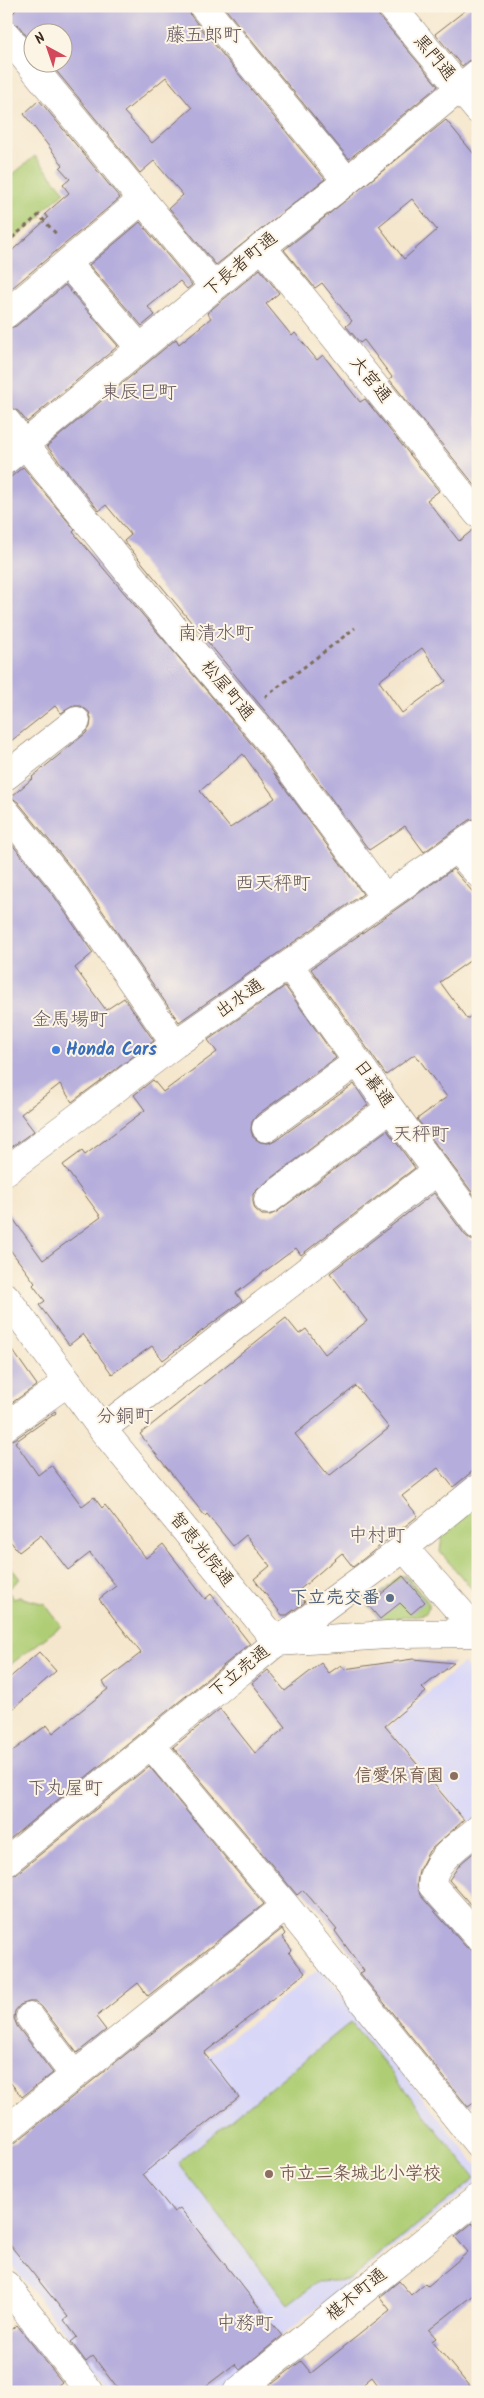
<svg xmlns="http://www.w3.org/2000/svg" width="484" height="2398" font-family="Kalam,'Klee One',sans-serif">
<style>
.built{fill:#d8d7f8}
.green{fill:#aecd74;stroke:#747c49}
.building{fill:#b5addc;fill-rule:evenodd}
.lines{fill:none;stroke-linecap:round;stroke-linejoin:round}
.minor-casing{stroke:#7c6c5b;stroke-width:29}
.path{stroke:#7c6c5b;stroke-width:3;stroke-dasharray:4 4;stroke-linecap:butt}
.minor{stroke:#fff;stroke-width:28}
.shop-dot{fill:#3f7fe0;stroke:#fcf5e5;stroke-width:2}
.service-dot{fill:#5c6f8a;stroke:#fcf5e5;stroke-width:2}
.education-dot{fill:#8d6e63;stroke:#fcf5e5;stroke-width:2}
.labels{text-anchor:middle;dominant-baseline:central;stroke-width:4;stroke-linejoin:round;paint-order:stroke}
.street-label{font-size:18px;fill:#3b2a1e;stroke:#fcf5e5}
.shop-label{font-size:18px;font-weight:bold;fill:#366cbe;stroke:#fcf5e5;text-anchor:start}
.service-label{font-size:18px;font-weight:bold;fill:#4e5e75;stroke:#fcf5e5;text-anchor:end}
.education-label{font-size:18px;font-weight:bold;fill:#785e54;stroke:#fcf5e5;text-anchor:end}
.neighbourhood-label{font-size:19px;fill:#665860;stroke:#fcf5e5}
</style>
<rect width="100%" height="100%" fill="#fcf5e5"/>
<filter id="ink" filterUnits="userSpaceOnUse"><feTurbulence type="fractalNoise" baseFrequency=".02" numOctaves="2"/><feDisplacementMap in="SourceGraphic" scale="10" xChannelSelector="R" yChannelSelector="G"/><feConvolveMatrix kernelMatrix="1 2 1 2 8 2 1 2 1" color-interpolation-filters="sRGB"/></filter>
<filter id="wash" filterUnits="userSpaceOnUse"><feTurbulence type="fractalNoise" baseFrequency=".0096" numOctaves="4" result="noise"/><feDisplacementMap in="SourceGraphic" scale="20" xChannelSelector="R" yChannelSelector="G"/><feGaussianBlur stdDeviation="1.12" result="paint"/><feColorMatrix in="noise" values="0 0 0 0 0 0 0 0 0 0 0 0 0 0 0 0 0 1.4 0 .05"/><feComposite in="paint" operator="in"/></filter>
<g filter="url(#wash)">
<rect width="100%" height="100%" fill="#f5e7cd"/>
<path class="built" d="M463 1663 478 1681V1824L474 1827 388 1728Z
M320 1968 478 2167V2181L210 2392H112L6 2258V2216Z"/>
<path class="green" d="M35 156 65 192 40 213 42 216 6 246V180Z
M478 1500V1596L440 1552 443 1529Z
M6 1561 20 1579 7 1590 14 1599 19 1597 45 1604 61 1626 6 1668Z
M400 1576H406L428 1602V1609L425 1614 381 1621 368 1605Z
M351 2022 475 2178 349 2280 317 2282 288 2304 178 2163Z"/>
<g id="blocks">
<path class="building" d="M20 6H188L191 16 325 179 216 265 169 208 183 195 154 161 140 173 49 62H62V32H32V43L18 25 6 20ZM166 77 192 108 152 143 124 112Z
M223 6H376L379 16 438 86 349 159Z
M471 6H478V58L468 61 462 66 435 34Z
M39 100 120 198 6 293V256L48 218 45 214 69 193 63 185 70 179 60 168 63 165 24 114Z
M446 120 478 159V489L389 379 392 377 364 340 360 343 346 326 352 321 322 283 315 288 284 250ZM412 199 437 230 404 259 379 226Z
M140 222 192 285 187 289 180 281 148 307 155 315 142 326 89 265Z
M260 269 279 293 266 304 292 336 295 333 317 360 323 355 360 402 365 399 439 491 427 500 459 541 474 529H478V818L469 820 424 852 405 826 369 850 284 734 124 541 131 535 106 505 99 511 47 446 176 339 179 344 211 318 207 313ZM422 648 446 681 402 713 379 681Z
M65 285 118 346 27 422 18 411 6 406V329L16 326Z
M23 467 75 530 73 532 259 753 363 894 179 1022 79 877 18 802 11 797 33 778 32 777 86 733 90 727 91 719 89 712 81 706H73L61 713 55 706 6 745V481ZM243 754 275 798 230 828 200 791Z
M6 837 54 896 93 953 75 968 106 1010 124 998 154 1041 72 1102 60 1084 21 1114 34 1131 6 1151Z
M453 869 478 898V955L440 982 467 1019 478 1011V1200L417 1119 447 1097 415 1054 386 1075 311 969Z
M285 986 336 1058 257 1115 252 1122 251 1130 253 1137 260 1142 268 1143 275 1141 354 1084 368 1105 259 1188 253 1194V1202L255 1209 262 1215H270L277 1212 387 1130 415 1168 301 1255 296 1248 236 1293 242 1301 163 1360 152 1346 112 1374 83 1334 69 1345 39 1305 45 1301 33 1285 35 1283 6 1244V1209L43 1260 101 1217 63 1165 82 1151 85 1155 145 1110 134 1095 153 1080 163 1092 217 1052 208 1040Z
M434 1193 465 1235 471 1240 478 1241V1467L453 1487 438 1468 402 1496 418 1516 353 1567 342 1553 297 1592 305 1602 287 1615H282L254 1579 270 1566 246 1535 233 1546 207 1514 205 1516 140 1434 286 1318 299 1334 306 1329 325 1354 367 1321 330 1273ZM356 1386 389 1428 329 1476 295 1434Z
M6 1341 37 1385 6 1407Z
M55 1411 56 1413 15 1442 38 1475 51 1465 82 1506 94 1497 102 1508 105 1505 146 1558 163 1544 205 1599 211 1594 250 1644 6 1842V1756L47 1725 53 1733 108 1689 103 1682 141 1653 99 1599 116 1586 90 1553 68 1570 41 1535 19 1552 6 1536V1441L15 1439Z
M403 1576 425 1602 411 1614 400 1603 380 1619 368 1605Z
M39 1652 56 1671 6 1715V1681Z
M413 1659 454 1663 422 1688 426 1692 385 1726 464 1820 429 1851 419 1870 417 1883 420 1895 466 1947 478 1952V2100L468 2107 360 1973 364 1971 335 1931 337 1930 312 1900 303 1890 297 1895 173 1747 220 1709 255 1753 286 1727 252 1683 268 1670 285 1691 321 1663 329 1673 341 1665 344 1669Z
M149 1766 264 1904 148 1996 138 1983 96 2017 106 2030 77 2053 42 2007 36 2002H29L20 2005 15 2011 14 2018 17 2026 53 2073 22 2097 6 2077V1877L16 1874Z
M478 1849V1913L449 1880 460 1864Z
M282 1929 285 1934 282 1937 292 1950 289 1953 305 1973 204 2053 239 2097 143 2174 174 2212 180 2208 282 2336 240 2370 235 2364 198 2392H120L93 2356 86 2362 71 2342 77 2337 64 2320 68 2317 6 2240V2145L16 2142Z
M472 2223 478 2231V2291L429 2330 436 2338 432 2341 474 2392H383L372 2377 354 2392H262L301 2361 311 2373 390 2310 380 2297 399 2281 411 2295 425 2283 428 2286 468 2252 455 2237Z
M17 2325 62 2382 50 2392H6V2333Z"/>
</g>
</g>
<g filter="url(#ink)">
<use href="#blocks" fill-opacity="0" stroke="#7c6c5b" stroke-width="1"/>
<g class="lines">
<g class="minor-casing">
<path id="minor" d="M203 6 347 181
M391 6 478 110
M6 35 214 287
M262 247 478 514
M67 263 140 348
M6 314 142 200
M6 421 185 642 271 743 384 897
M6 460 262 247 347 181 478 73
M6 776 76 721
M6 812 67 887 175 1044
M456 849 478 873
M289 965 390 1108 478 1226
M266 1128 357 1062
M6 1171 175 1044 478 833
M268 1200 390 1108
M6 1297 102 1429 277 1642 403 1634 478 1633
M6 1426 68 1382
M102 1429 436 1171
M404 1548 478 1632
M151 1745 286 1906 478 2144
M478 1829C461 1844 432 1860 432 1885L478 1937
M6 1862 277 1642 404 1548 478 1488
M30 2017 74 2075
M6 2130 286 1906
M6 2285 90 2392
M237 2392 478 2198"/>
</g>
<path class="path" d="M6 243 39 215 58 236
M265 697 355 628"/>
<use href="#minor" class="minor"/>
</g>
</g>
<circle class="shop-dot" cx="56" cy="1050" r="5"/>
<circle class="service-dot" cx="390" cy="1598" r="5"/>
<g class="education-dot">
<circle cx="454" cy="1776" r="5"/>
<circle cx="269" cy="2174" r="5"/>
</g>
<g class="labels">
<g class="street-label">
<text transform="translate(434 58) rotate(50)">黒門通</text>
<text transform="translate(241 265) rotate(-40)">下長者町通</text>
<text transform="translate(370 380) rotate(51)">大宮通</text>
<text transform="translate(227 691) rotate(50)">松屋町通</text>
<text transform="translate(240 999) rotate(-35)">出水通</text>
<text transform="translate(373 1084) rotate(54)">日暮通</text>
<text transform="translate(201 1550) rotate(51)">智恵光院通</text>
<text transform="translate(240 1672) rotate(-39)">下立売通</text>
<text transform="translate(357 2295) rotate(-39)">椹木町通</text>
</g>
<g class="shop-label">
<text x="66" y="1050">Honda Cars</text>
</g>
<g class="service-label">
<text x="380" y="1598">下立売交番</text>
</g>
<g class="education-label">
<text x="444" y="1776">信愛保育園</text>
<text x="279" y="2174" text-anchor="start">市立二条城北小学校</text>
</g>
<g class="neighbourhood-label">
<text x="204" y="36">藤五郎町</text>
<text x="139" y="393">東辰巳町</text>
<text x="216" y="634">南清水町</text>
<text x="273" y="884">西天秤町</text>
<text x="70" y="1020">金馬場町</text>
<text x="421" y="1135">天秤町</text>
<text x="125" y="1417">分銅町</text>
<text x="377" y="1536">中村町</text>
<text x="65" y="1789">下丸屋町</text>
<text x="245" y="2324">中務町</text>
</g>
</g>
<rect width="484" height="2398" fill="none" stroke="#fcf5e5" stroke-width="25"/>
<g transform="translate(48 48) rotate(320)"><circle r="24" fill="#fcf5e5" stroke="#afa495"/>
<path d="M0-4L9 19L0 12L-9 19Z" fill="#d1495b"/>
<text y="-8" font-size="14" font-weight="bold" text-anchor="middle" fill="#3b2a1e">N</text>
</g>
</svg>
